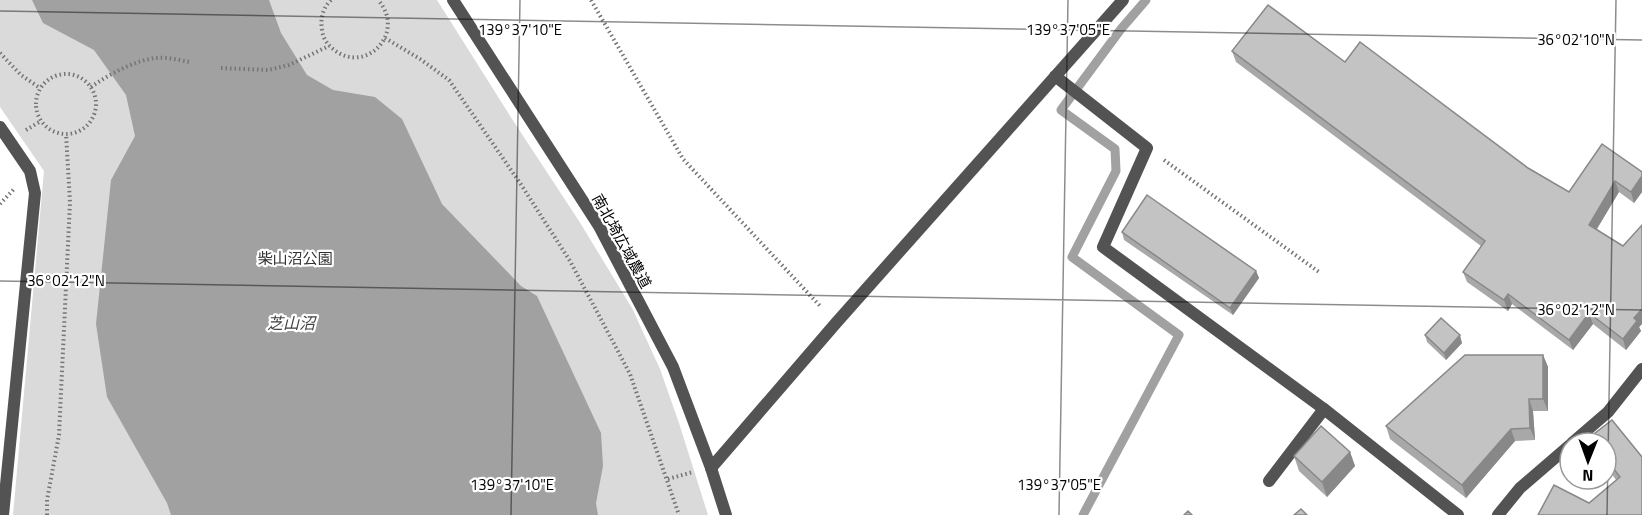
<svg xmlns="http://www.w3.org/2000/svg" width="1642" height="515" font-family="'Titillium Web','Noto Sans JP',sans-serif">
<style>
.green{fill:#dadada}
.water{fill:#a1a1a1}
.lines{fill:none;stroke-linecap:round;stroke-linejoin:round}
.stream{stroke:#a1a1a1;stroke-width:9}
.path{stroke:#757575;stroke-width:4;stroke-dasharray:1.5 3;stroke-linecap:butt}
.service{stroke:#535353;stroke-width:12}
.minor{stroke:#535353;stroke-width:12}
.tertiary{stroke:#535353;stroke-width:12}
.wall{fill:#a8a8a8}
.shaded-wall{fill:#888}
.building{fill:#c3c3c3;stroke:#888;stroke-width:1.5}
.ticks{fill:none;stroke:#000;stroke-width:1.5;stroke-opacity:0.45}
.labels{text-anchor:middle;dominant-baseline:central;stroke-width:4.5;stroke-linejoin:round;paint-order:stroke}
.street-label{font-size:15px;fill:#000;stroke:#fff}
.park-label{font-size:15px;fill:#313131;stroke:#fff}
.water-label{font-size:16px;font-style:italic;fill:#424242;stroke:#fff}
.ticks-label{font-size:15px;text-anchor:middle;fill:#000;stroke:#fff;stroke-width:4.5;stroke-linejoin:round;paint-order:stroke}
</style>
<rect width="100%" height="100%" fill="#fff"/>
<path class="green" d="M0 0H437L512 119 579 221 632 308 660 369 679 423 708 515H13L44 171 0 107Z"/>
<path class="water" d="M32 0H269L281 33 307 75 333 90 375 97 402 119 442 204 521 286 537 296 601 433 603 466 596 503 598 515H171L167 503 107 397 96 324 111 180 135 136 126 95 94 50 43 23Z"/>
<g class="lines">
<path class="stream" d="M1083 515 1179 335 1072 257 1116 171 1115 149 1061 110 1121 29 1146 0"/>
<path class="path" d="M331 0C323 8 320 18 322 30 323 38 327 44 333 49 366 76 407 32 378 0
M591 0 683 159 821 307
M385 38 420 59 449 80 520 183 570 261 630 374 679 515
M0 53 21 75 40 88
M221 68 268 70 289 65 329 46
M36 104a30 30 0 1 1 60 0a30 30 0 1 1-60 0Z
M91 87C108 75 135 60 156 58 167 57 179 60 190 62
M26 130 41 121
M1164 160 1319 272
M0 204 14 189
M668 479 693 472
M47 515V500L59 435 70 202 66 134"/>
<path class="service" d="M1269 481 1324 409"/>
<path class="minor" d="M1055 76 1147 148 1103 247 1324 409 1458 515
M0 127 30 171 35 193 3 515
M1572 443 1608 412 1642 369
M711 468 836 323 1123 0
M1498 515 1520 488 1570 445"/>
<path class="tertiary" d="M453 0 599 226 673 367 711 468 726 515"/>
</g>
<path class="wall" d="M1232 51 1345 62 1569 192 1642 172V192L1634 203 1619 192 1597 229 1623 246 1642 225V324L1639 327 1641 331 1626 350 1593 324 1573 350 1512 304 1508 311 1467 282 1463 272 1481 246 1236 62Z
M1122 232 1256 271 1259 278 1233 315 1124 240Z
M1425 335 1462 343 1446 360 1427 342Z
M1543 355 1548 367V411H1533L1535 440 1515 441 1466 498 1390 439 1386 426Z
M1612 420 1642 457V515H1538L1554 485 1589 503 1616 480 1606 466V443H1592L1590 437Z
M1350 452 1355 466 1327 497 1299 471 1294 456Z"/>
<path class="shaded-wall" d="M1642 176V192L1634 203 1631 192Z
M1615 181 1619 192 1593 235 1589 225Z
M1256 271 1259 278 1233 315 1230 308Z
M1508 294 1512 304 1508 311 1504 300Z
M1642 309V324L1639 327 1641 331 1626 350 1623 339 1634 318Z
M1589 313 1593 324 1573 350 1569 340Z
M1460 335 1462 343 1446 360 1444 353Z
M1543 355 1548 367V411L1543 399Z
M1529 399 1533 411 1535 440 1530 428Z
M1511 429 1515 441 1466 498 1462 485Z
M1350 452 1355 466 1327 497 1322 482Z"/>
<path class="building" d="M1268 5 1345 62 1360 42 1528 168 1569 192 1602 144 1642 172V176L1631 192 1615 181 1589 225 1623 246 1642 225V309L1634 318 1637 321 1623 339 1589 313 1569 340 1508 294 1504 300 1463 272 1485 241 1232 51Z
M1147 195 1256 271 1230 308 1122 232Z
M1441 318 1460 335 1444 353 1425 335Z
M1465 355H1543V399H1529L1530 428 1511 429 1462 485 1386 426Z
M1612 420 1642 457V515H1538L1554 485 1589 503 1620 477 1606 459V443H1594L1590 437Z
M1321 426 1350 452 1322 482 1294 456Z
M1301 509 1307 515H1294Z
M1188 511 1192 515H1184Z"/>
<path class="ticks" d="M0 11 1642 40M0 281 1642 310M511 515 520 0M1059 515 1068 0M1607 515 1616 0"/>
<g class="labels">
<g class="street-label">
<text transform="translate(622 241) rotate(61)">南北埼広域農道</text>
</g>
<g class="park-label">
<text x="295" y="258">柴山沼公園</text>
</g>
<g class="water-label">
<text x="291" y="323">芝山沼</text>
</g>
</g>
<g class="ticks-label">
<text x="520" y="35">139°37'10"E</text>
<text x="1068" y="35">139°37'05"E</text>
<text x="1576" y="45">36°02'10"N</text>
<text x="66" y="286">36°02'12"N</text>
<text x="1576" y="315">36°02'12"N</text>
<text x="512" y="490">139°37'10"E</text>
<text x="1059" y="490">139°37'05"E</text>
</g>
<g transform="translate(1588 461) rotate(181)"><circle r="28" fill="#ffffff" stroke="#999999" stroke-width="1.5"/>
<path d="M0-4.5L10 22L0 15L-10 22Z" fill="#000000"/>
<text y="-9" font-size="16" font-weight="bold" text-anchor="middle" fill="#000000">N</text>
</g>
</svg>
